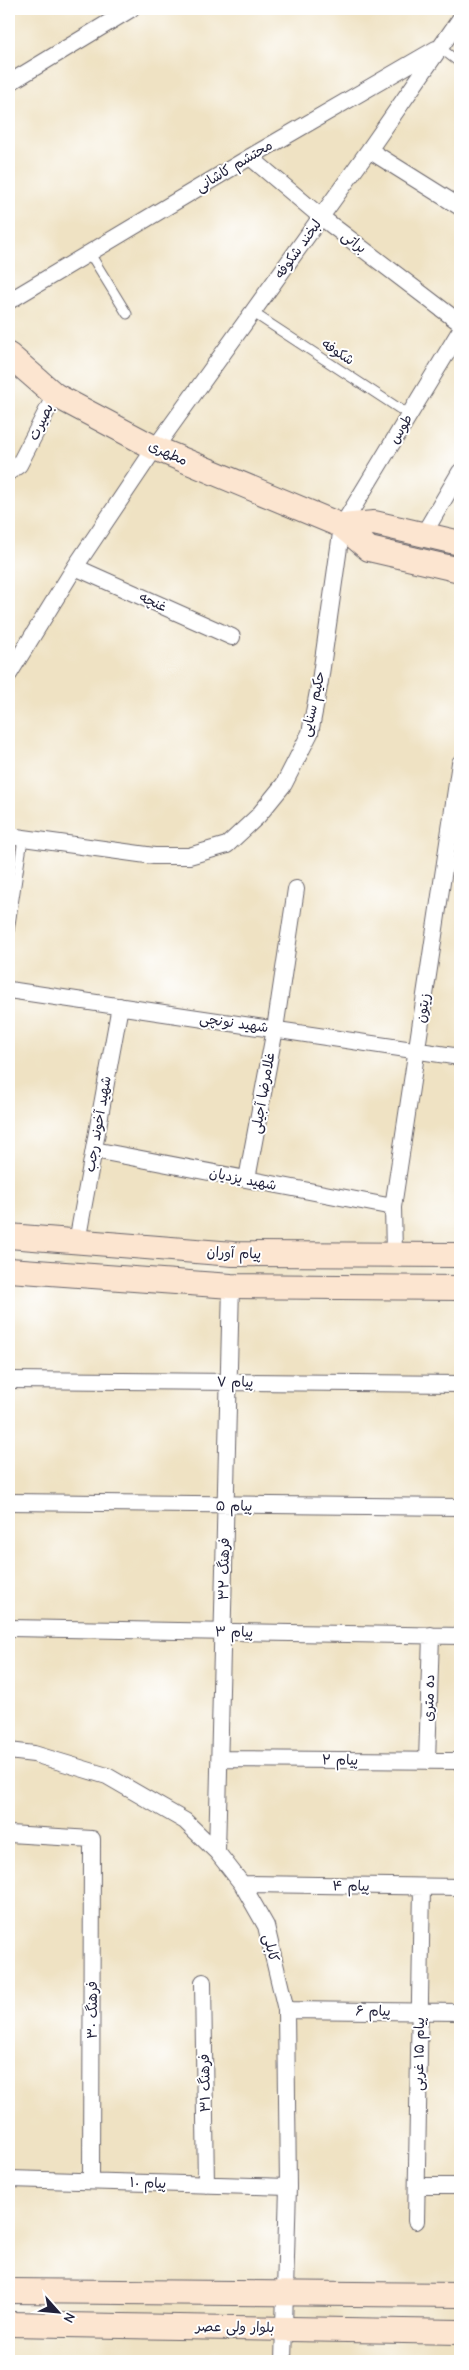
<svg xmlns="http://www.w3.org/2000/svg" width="469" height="2370" font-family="'Comic Neue','Playpen Sans Arabic',sans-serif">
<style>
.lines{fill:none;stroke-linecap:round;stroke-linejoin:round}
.lane-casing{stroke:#6a656b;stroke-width:11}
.street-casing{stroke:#6a656b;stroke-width:18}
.secondary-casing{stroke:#6a656b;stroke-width:26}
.lane{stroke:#fff;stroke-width:9}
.street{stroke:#fff;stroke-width:16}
.secondary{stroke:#fce5d0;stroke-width:24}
.labels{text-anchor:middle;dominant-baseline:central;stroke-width:4;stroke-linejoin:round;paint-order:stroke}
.street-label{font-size:14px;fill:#22223b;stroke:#fff}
</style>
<rect width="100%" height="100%" fill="#fff"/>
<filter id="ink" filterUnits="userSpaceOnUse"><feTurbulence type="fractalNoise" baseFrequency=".02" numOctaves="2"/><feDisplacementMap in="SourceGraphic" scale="10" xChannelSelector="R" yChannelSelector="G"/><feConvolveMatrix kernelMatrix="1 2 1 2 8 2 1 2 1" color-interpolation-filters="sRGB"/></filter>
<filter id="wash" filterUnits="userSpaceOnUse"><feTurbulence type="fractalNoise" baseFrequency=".0096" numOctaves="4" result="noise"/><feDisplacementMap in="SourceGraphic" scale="20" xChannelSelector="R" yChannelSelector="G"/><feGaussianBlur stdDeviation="1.12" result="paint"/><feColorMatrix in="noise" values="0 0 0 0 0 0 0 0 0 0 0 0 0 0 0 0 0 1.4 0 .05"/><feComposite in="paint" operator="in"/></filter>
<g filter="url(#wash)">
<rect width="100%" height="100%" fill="#efe2c3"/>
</g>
<g filter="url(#ink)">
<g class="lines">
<g class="lane-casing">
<path id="lane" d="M439 47 460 63
M89 252 127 314
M252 312 409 415
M9 931 23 839"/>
</g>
<g class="street-casing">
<path id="street" d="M9 83 131 9
M369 150 460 207
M250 157 321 217 460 323
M9 301 250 157 436 49
M9 472 19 465 55 395
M423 535 460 472
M75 567 232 637
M9 674 75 567 155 448 369 150 460 19
M9 836 154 856H189L227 845 258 816 284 784 310 733 320 681 342 526 460 331
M9 990 460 1057
M94 1150 393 1207
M247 1179 275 1029 296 889
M77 1242 120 1006
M394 1254 393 1207 460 763
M9 1380 460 1384
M9 1502 460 1507
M9 1628 460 1636
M9 1751 34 1754 107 1776 185 1821 217 1852 242 1884 266 1926 286 2010 288 2187 283 2361
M220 1759 460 1761
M427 1761 431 1635
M9 1834 92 1839 91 2181
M217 1852 231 1286
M242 1884 460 1887
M203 1982 206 2185
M286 2010 460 2012
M9 2179 288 2187
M417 2186H460
M416 2221 422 1887"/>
</g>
<g class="secondary-casing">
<path id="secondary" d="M9 355 55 395 155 448 342 526 369 549 460 570
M342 526 374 523 460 543
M9 1236 233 1254 460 1255
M9 1270 231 1286 460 1288
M9 2291 460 2295
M9 2324 460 2332"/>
</g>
<use href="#lane" class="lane"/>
<use href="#street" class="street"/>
<use href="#secondary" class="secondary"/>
</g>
</g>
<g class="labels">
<g class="street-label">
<text transform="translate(234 166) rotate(-31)">محتشم کاشانی</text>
<text transform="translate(354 242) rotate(37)">براتی</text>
<text transform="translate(298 249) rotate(-54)">لبخند شکوفه</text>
<text transform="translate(338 352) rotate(33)">شکوفه</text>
<text transform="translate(41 422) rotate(-64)">بصیرت</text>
<text transform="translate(401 429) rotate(-59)">طوس</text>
<text transform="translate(168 453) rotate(24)">مطهری</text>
<text transform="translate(153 602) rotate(24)">غنچه</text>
<text transform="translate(313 704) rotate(-77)">حکیم سنایی</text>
<text transform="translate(423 1008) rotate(-81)">زیتون</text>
<text transform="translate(234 1023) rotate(8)">شهید نونچی</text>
<text transform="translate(263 1093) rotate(-80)">غلامرضا آجیلی</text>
<text transform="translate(98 1124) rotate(-80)">شهید آخوند رجب</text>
<text transform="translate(243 1179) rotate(11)">شهید یزدیان</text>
<text transform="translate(234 1253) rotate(2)">پیام آوران</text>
<text transform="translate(235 1382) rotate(1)">پیام ۷</text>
<text transform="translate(234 1506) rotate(1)">پیام ۵</text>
<text transform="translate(224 1569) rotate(-89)">فرهنگ ۳۲</text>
<text transform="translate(234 1632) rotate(1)">پیام ۳</text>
<text transform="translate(429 1698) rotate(-88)">ده متری</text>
<text transform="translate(340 1760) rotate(1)">پیام ۲</text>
<text transform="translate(351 1886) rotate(1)">پیام ۴</text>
<text transform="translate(271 1948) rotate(76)">کابلی</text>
<text transform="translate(92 2010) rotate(-90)">فرهنگ ۳۰</text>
<text transform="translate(373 2011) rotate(1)">پیام ۶</text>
<text transform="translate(419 2054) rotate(-89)">پیام ۱۵ غربی</text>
<text transform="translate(205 2083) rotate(-91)">فرهنگ ۳۱</text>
<text transform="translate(148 2183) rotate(2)">پیام ۱۰</text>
<text transform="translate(235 2327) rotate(1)">بلوار ولی عصر</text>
</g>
</g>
<rect width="469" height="2370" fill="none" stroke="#fff" stroke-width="30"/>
<g transform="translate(58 2312) rotate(117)" stroke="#ffffff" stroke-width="4" paint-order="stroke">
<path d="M0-4L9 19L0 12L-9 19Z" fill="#22223b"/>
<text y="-8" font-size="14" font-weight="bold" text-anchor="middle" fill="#22223b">N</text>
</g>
</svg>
